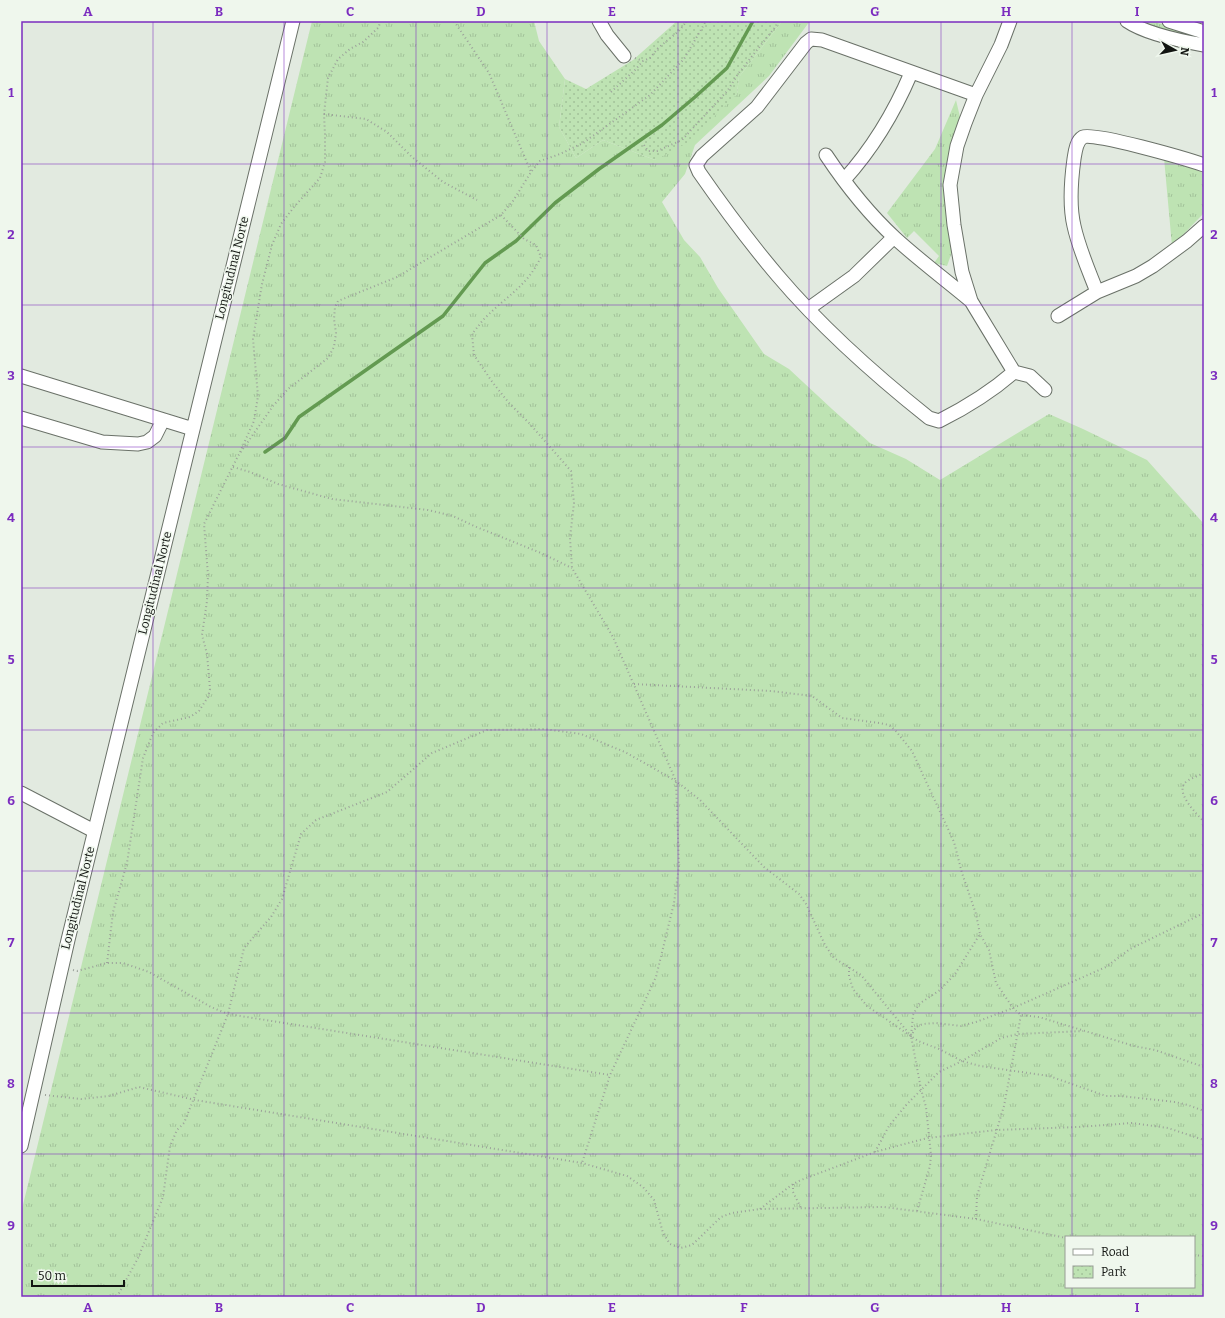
<svg xmlns="http://www.w3.org/2000/svg" width="1225" height="1318" font-family="Bitter,serif">
<style>
.grass{fill:url(#grass-tufts);fill-rule:evenodd}
.park{fill:url(#park-dots)}
.lines{fill:none;stroke-linecap:round;stroke-linejoin:round}
.stream{stroke:#639a51;stroke-width:3.5}
.minor-casing{stroke:#6a7168;stroke-width:15}
.path{stroke:#9ca29a;stroke-width:2;stroke-dasharray:1 3;stroke-linecap:butt}
.minor{stroke:#fff;stroke-width:13}
.grid{fill:none;stroke:#7b2cbf;stroke-width:1;stroke-opacity:0.55}
.labels{text-anchor:middle;dominant-baseline:central;stroke-width:3;stroke-linejoin:round;paint-order:stroke}
.street-label{font-size:12px;fill:#121512;stroke:#eff7ed}
.neatline{fill:none;stroke:#7b2cbf;stroke-width:1.5}
.grid-label{font-size:13px;text-anchor:middle;font-weight:bold;fill:#7b2cbf}
</style>
<defs>
<pattern id="grass-tufts" width="24" height="20" patternUnits="userSpaceOnUse"><rect width="24" height="20" fill="#bee3b3"/><path d="M3 7l-1-3M5 7V3M7 7l1-3M15 17l-1-3M17 17v-4M19 17l1-3" fill="none" stroke="#a2c299"/></pattern>
<pattern id="park-dots" width="8" height="8" patternUnits="userSpaceOnUse"><rect width="8" height="8" fill="#bee3b3"/><path d="M2 2h.1M6 6h.1" fill="none" stroke="#a2c299" stroke-width="1.8" stroke-linecap="round"/></pattern>
</defs>
<rect width="100%" height="100%" fill="#e2eae0"/>
<path class="grass" d="M312 21H534L539 41 565 79 559 127 576 158 603 140 655 160 737 94 739 77 780 24 781 21H810L769 76 695 145 685 174 662 202 684 240 700 257 718 288 764 354 789 369 832 409 870 443 906 459 940 480 1049 414 1083 429 1147 460 1204 524V1297H21V1213ZM1066 1237H1194V1287H1066Z
M1134 21H1151L1202 35 1200 40Z
M956 100 960 117 953 136 949 156 945 195 948 233 952 252 947 266 934 263 939 256 914 231 907 238 887 213 935 149Z
M1164 158 1204 173V213L1172 246Z"/>
<path class="park" d="M677 21H781L780 24 739 77 737 94 689 142 655 160 603 140 576 158 559 127 565 79 586 89 633 60Z"/>
<g class="lines">
<path class="stream" d="M265 452 285 438 299 417 443 316 485 263 516 241 555 203 599 169 662 125 695 97 727 68 753 21"/>
<g class="minor-casing">
<path id="minor" d="M599 21 607 35 624 56
M1010 21 1001 45 976 95 965 123 957 146 950 185 954 225 962 272 971 301 1014 372 1030 376 1045 390
M1127 21C1146 34 1181 41 1204 45
M1169 21 1204 32
M976 95 822 40 811 39 806 43 757 107 702 156 696 165 699 172C724 208 750 243 778 276 823 329 875 375 929 418L939 421C967 407 991 392 1014 372
M826 155C846 185 868 213 895 238 919 260 946 280 971 301
M844 180C873 148 894 113 911 73
M1097 292C1089 271 1079 249 1074 226 1069 205 1071 181 1074 159 1075 153 1076 141 1083 137 1094 132 1187 159 1204 165
M808 309 854 276 894 237
M1058 316 1097 292 1136 276 1153 266 1187 241 1204 226
M21 376 193 429
M21 418 102 442 138 444 147 442 155 436 163 420
M21 793 94 831
M21 1146 68 940 293 21"/>
</g>
<path class="path" d="M454 21 489 73 531 172
M635 58 643 61 650 58 658 48 679 31 687 21
M611 92 635 70 643 61
M324 114 366 119 387 132 412 157 443 182 477 200
M644 145 648 151H657L682 140 728 90 738 74 776 26 777 21
M501 215 524 239 536 245 541 257C527 286 508 295 486 317 481 322 477 328 472 334L474 355 493 383 509 403 530 424 571 471 574 503 570 538 572 568 613 637 676 781 679 866 674 903 656 977 610 1075 582 1163
M240 452 254 421 258 396 253 339 262 284 272 245 281 224 294 207 320 178 325 162V135L324 114 328 78 338 59 350 49 363 42 378 28 381 21
M233 467 250 472 278 484 332 499 428 510 453 516 474 526 541 553 572 568
M634 684 771 691 812 696 842 718 879 723 889 725 895 730 912 751 954 842 962 873 976 914 980 934 989 950 996 983 1013 1008 1021 1015 1039 1017 1134 1046 1155 1050 1204 1067
M1204 773C1198 776 1188 779 1184 784 1177 795 1197 814 1204 822
M107 963 113 912 127 863 143 758 153 733 163 723 190 717 199 711 208 697 210 689 207 654 202 635 207 601 208 575 204 524 238 456 273 406 288 389 328 358 334 347 336 333 334 319 335 307 338 301 397 277 501 215 513 201 531 172 540 161 560 154 583 143 650 95 684 59 706 21
M849 967V976L853 989 867 1006 918 1041 939 1049 962 1061 980 1066 1049 1076 1106 1096H1121L1175 1102 1188 1105 1204 1111
M73 970 77 971 107 963H123L149 972 211 1007 228 1014 610 1075
M45 1095 81 1099 109 1096 139 1087 195 1100 582 1163 627 1176 643 1187 654 1200 663 1233 670 1244 680 1248 692 1245 721 1217 732 1213 760 1209 884 1207 976 1219 1066 1238
M875 1152 889 1126 907 1104 939 1072 962 1061 1001 1038 1018 1034 1083 1031
M793 1184V1192L801 1208
M760 1209 793 1184 801 1180 875 1152 912 1142 928 1138 996 1130 1078 1127 1132 1123 1168 1128 1204 1140
M917 1211 930 1166 931 1155 926 1107 921 1089 911 1036 913 1015 919 1004 940 990 955 974 980 934
M976 1219 977 1196 1004 1106 1021 1015
M1194 1255 1204 1256
M117 1297 138 1258 163 1197 170 1146 177 1130 184 1123 228 1014 244 948 271 917 282 899 301 834 316 820 387 792 432 753 487 730 544 729 581 734 625 752 676 781 700 800 764 867 799 894 806 904 825 945 834 958 861 975 911 1036 916 1027 923 1024 936 1023 961 1026 976 1022 1013 1008 1106 967 1130 949 1204 913"/>
<use href="#minor" class="minor"/>
</g>
<path class="grid" d="M153 21V1297M284 21V1297M416 21V1297M547 21V1297M678 21V1297M809 21V1297M941 21V1297M1072 21V1237M21 164H1204M21 305H1204M21 447H1204M21 588H1204M21 730H1204M21 871H1204M21 1013H1204M21 1154H1204M1072 1287V1297"/>
<g class="labels">
<g class="street-label">
<text transform="translate(232 268) rotate(-76)">Longitudinal Norte</text>
<text transform="translate(155 583) rotate(-76)">Longitudinal Norte</text>
<text transform="translate(78 898) rotate(-76)">Longitudinal Norte</text>
</g>
</g>
<rect width="1225" height="1318" fill="none" stroke="#eff7ed" stroke-width="44"/>
<rect x="1065" y="1236" width="130" height="52" fill="#eff7ed" stroke="#979d95"/>
<rect x="1073" y="1249" width="20" height="6" fill="#ffffff" stroke="#979d95"/>
<text x="1101" y="1256" font-size="12" fill="#121512">Road</text>
<rect x="1073" y="1266" width="20" height="12" fill="url(#park-dots)" stroke="#979d95"/>
<text x="1101" y="1276" font-size="12" fill="#121512">Park</text>
<g transform="translate(1175 50) rotate(98)" stroke="#eff7ed" stroke-width="3" paint-order="stroke">
<path d="M0-3L7 15L0 10L-7 15Z" fill="#121512"/>
<text y="-6" font-size="11" font-weight="bold" text-anchor="middle" fill="#121512">N</text>
</g>
<path d="M32 1280v6h92v-6" fill="none" stroke="#121512" stroke-width="2"/>
<text x="38" y="1280" font-size="12" fill="#121512" stroke="#eff7ed" stroke-width="3" paint-order="stroke">50 m</text>
<rect x="22" y="22" width="1181" height="1274" class="neatline"/>
<g class="grid-label">
<text x="88" y="16">A</text>
<text x="219" y="16">B</text>
<text x="350" y="16">C</text>
<text x="481" y="16">D</text>
<text x="612" y="16">E</text>
<text x="744" y="16">F</text>
<text x="875" y="16">G</text>
<text x="1006" y="16">H</text>
<text x="1137" y="16">I</text>
<text x="11" y="97">1</text>
<text x="1214" y="97">1</text>
<text x="11" y="239">2</text>
<text x="1214" y="239">2</text>
<text x="11" y="380">3</text>
<text x="1214" y="380">3</text>
<text x="11" y="522">4</text>
<text x="1214" y="522">4</text>
<text x="11" y="664">5</text>
<text x="1214" y="664">5</text>
<text x="11" y="805">6</text>
<text x="1214" y="805">6</text>
<text x="11" y="947">7</text>
<text x="1214" y="947">7</text>
<text x="11" y="1088">8</text>
<text x="1214" y="1088">8</text>
<text x="11" y="1230">9</text>
<text x="1214" y="1230">9</text>
<text x="88" y="1312">A</text>
<text x="219" y="1312">B</text>
<text x="350" y="1312">C</text>
<text x="481" y="1312">D</text>
<text x="612" y="1312">E</text>
<text x="744" y="1312">F</text>
<text x="875" y="1312">G</text>
<text x="1006" y="1312">H</text>
<text x="1137" y="1312">I</text>
</g>
</svg>
